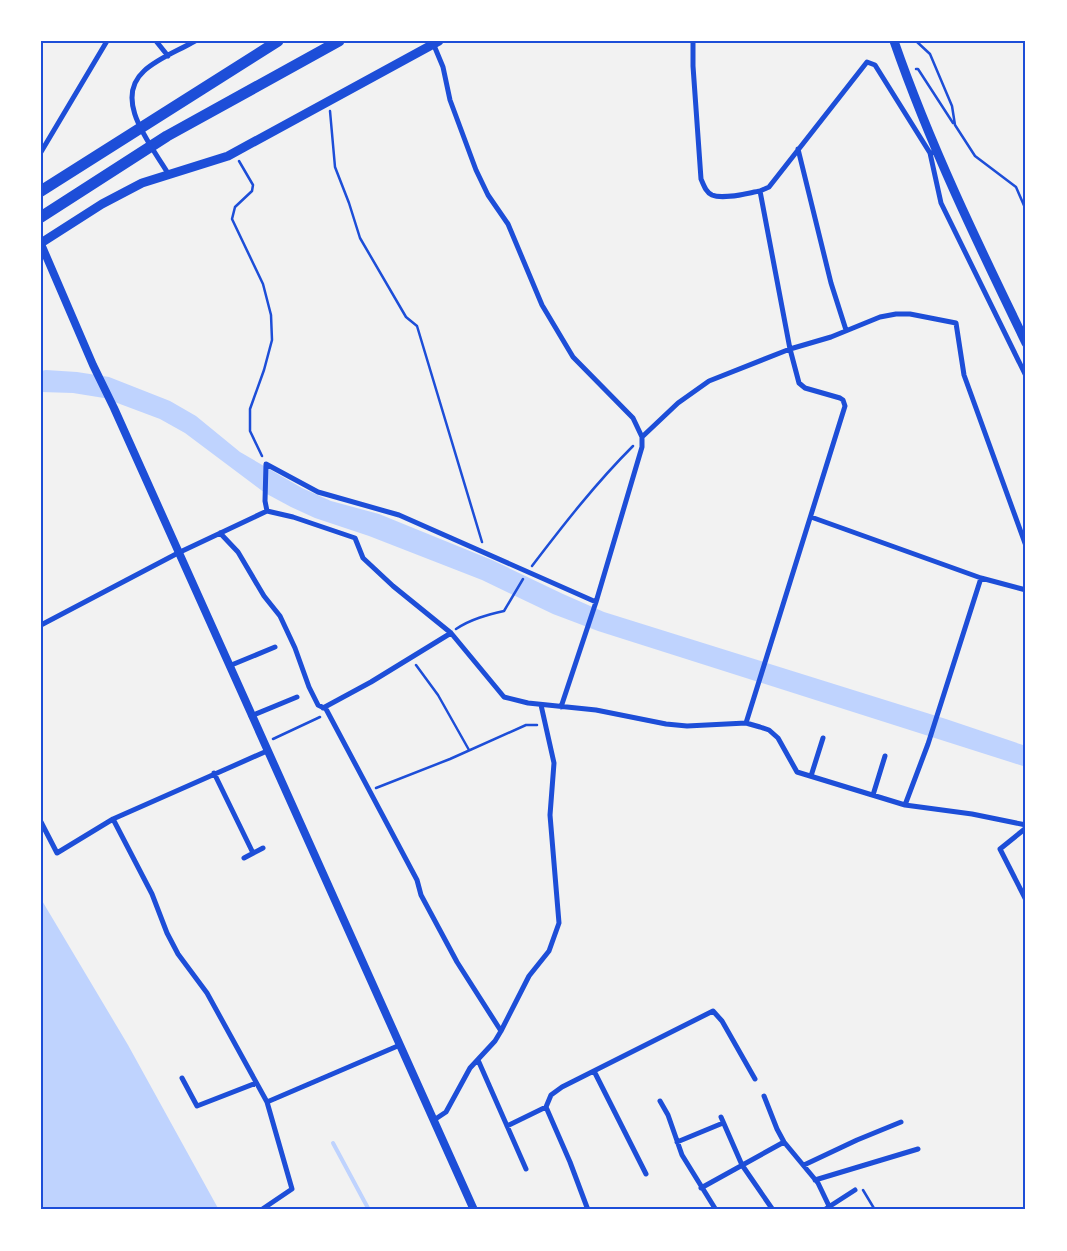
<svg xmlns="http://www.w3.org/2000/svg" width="1067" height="1251" font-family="'Nunito Sans',sans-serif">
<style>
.water{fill:#bfd3fe}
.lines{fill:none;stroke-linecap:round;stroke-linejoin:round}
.stream{stroke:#bfd3fe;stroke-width:4}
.path{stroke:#1d4ed8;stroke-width:2.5}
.minor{stroke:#1d4ed8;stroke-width:5}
.tertiary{stroke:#1d4ed8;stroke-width:8}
.secondary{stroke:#1d4ed8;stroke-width:9}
.motorway{stroke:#1d4ed8;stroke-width:11}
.neatline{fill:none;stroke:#1d4ed8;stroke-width:2}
</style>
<rect width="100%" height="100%" fill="#f2f2f2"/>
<path class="water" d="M46 370 77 372 109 377 170 401 196 416 240 452 302 488 331 501 379 514 492 560 563 594 604 612 946 719 1026 746V767L598 631 553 614 482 580 369 536 315 518 291 507 265 493 185 433 160 419 104 398 73 393 41 392V371Z
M41 899 128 1045 219 1210H41Z"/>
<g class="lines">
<path class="stream" d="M333 1143 369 1210"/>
<path class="path" d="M916 41 930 54 952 106 955 125 975 156 1016 187 1026 210
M916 69H918L953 123
M330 111 335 167 349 203 360 238 406 317 417 326 482 542
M239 161 253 185 252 191 235 207 232 219 263 284 271 315 272 340 264 370 250 409V431L262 456
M532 566C564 524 596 483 633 446
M456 629C471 619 487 615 504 611L523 579
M416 665 438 695 469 750
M273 739 320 717
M376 788 450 759 526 725H537
M863 1190 875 1210"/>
<path class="minor" d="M156 41 168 56
M693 41V66L701 179C704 186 706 192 712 195 723 200 748 193 760 191L790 349 799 383 805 388 840 398 843 400 845 406 746 723
M433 43 443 67 450 100 476 170 488 195 508 224 542 305 573 357 633 418 642 437V447L596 602 561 707
M798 149 831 283 846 330
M41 152 107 41
M930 153 941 203 1026 376
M169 175C152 146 112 100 144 71 158 58 178 51 195 41
M760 191 769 187 867 62 875 65 930 153 938 152
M642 437 678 403 709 381 790 349 831 337 880 317 896 314H910L956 323 964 375 1026 546
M267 511 265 501 266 464 318 492 399 515 596 602
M811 517 981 578 1026 590
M220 533 238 552 264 596 280 616 295 648 309 687 318 705 326 709 417 880 421 895 457 962 501 1031
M41 625 178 553 267 511 293 517 355 538 363 558 393 586 451 633 504 697 528 703 596 710 666 724 687 726 746 723 760 727 769 730 778 738 797 772 905 805 972 814 1026 825
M229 666 275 647
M323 708 371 682 451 633
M251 716 297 697
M214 773 253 853
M811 776 823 738
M873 795 885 756
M905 805 928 744 981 578
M113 819 152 894 167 933 178 954 207 993 267 1102 292 1189 261 1210
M41 822 57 853 113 819 267 751
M1026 828 1000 849 1026 900
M244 858 263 848
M478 1060 526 1169
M594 1071 646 1174
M182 1078 197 1106 256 1083
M764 1096 777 1129 784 1142 818 1183 829 1206
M660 1101 668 1115 682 1155 716 1210
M267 1102 400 1045
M721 1117 742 1165 773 1210
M434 1120 446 1112 470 1068 495 1041 501 1031 529 976 549 951 559 923 550 815 554 763 541 705
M507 1126 546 1107
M677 1142 723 1123
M804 1165 857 1140 901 1122
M815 1180 918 1149
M701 1188 784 1142
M588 1210 570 1162 546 1107 551 1095 562 1087 713 1011 722 1021 755 1079
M824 1210 855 1190"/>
<path class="tertiary" d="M41 244 93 365 114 408 474 1210"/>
<path class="secondary" d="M894 41C930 145 978 244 1026 343
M41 243 102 204 142 183 228 156 439 41"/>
<path class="motorway" d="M41 191 278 41
M41 217 167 136 339 41"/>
</g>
<rect width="1067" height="1251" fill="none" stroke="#ffffff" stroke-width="85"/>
<rect x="42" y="42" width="982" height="1166" class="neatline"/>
</svg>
